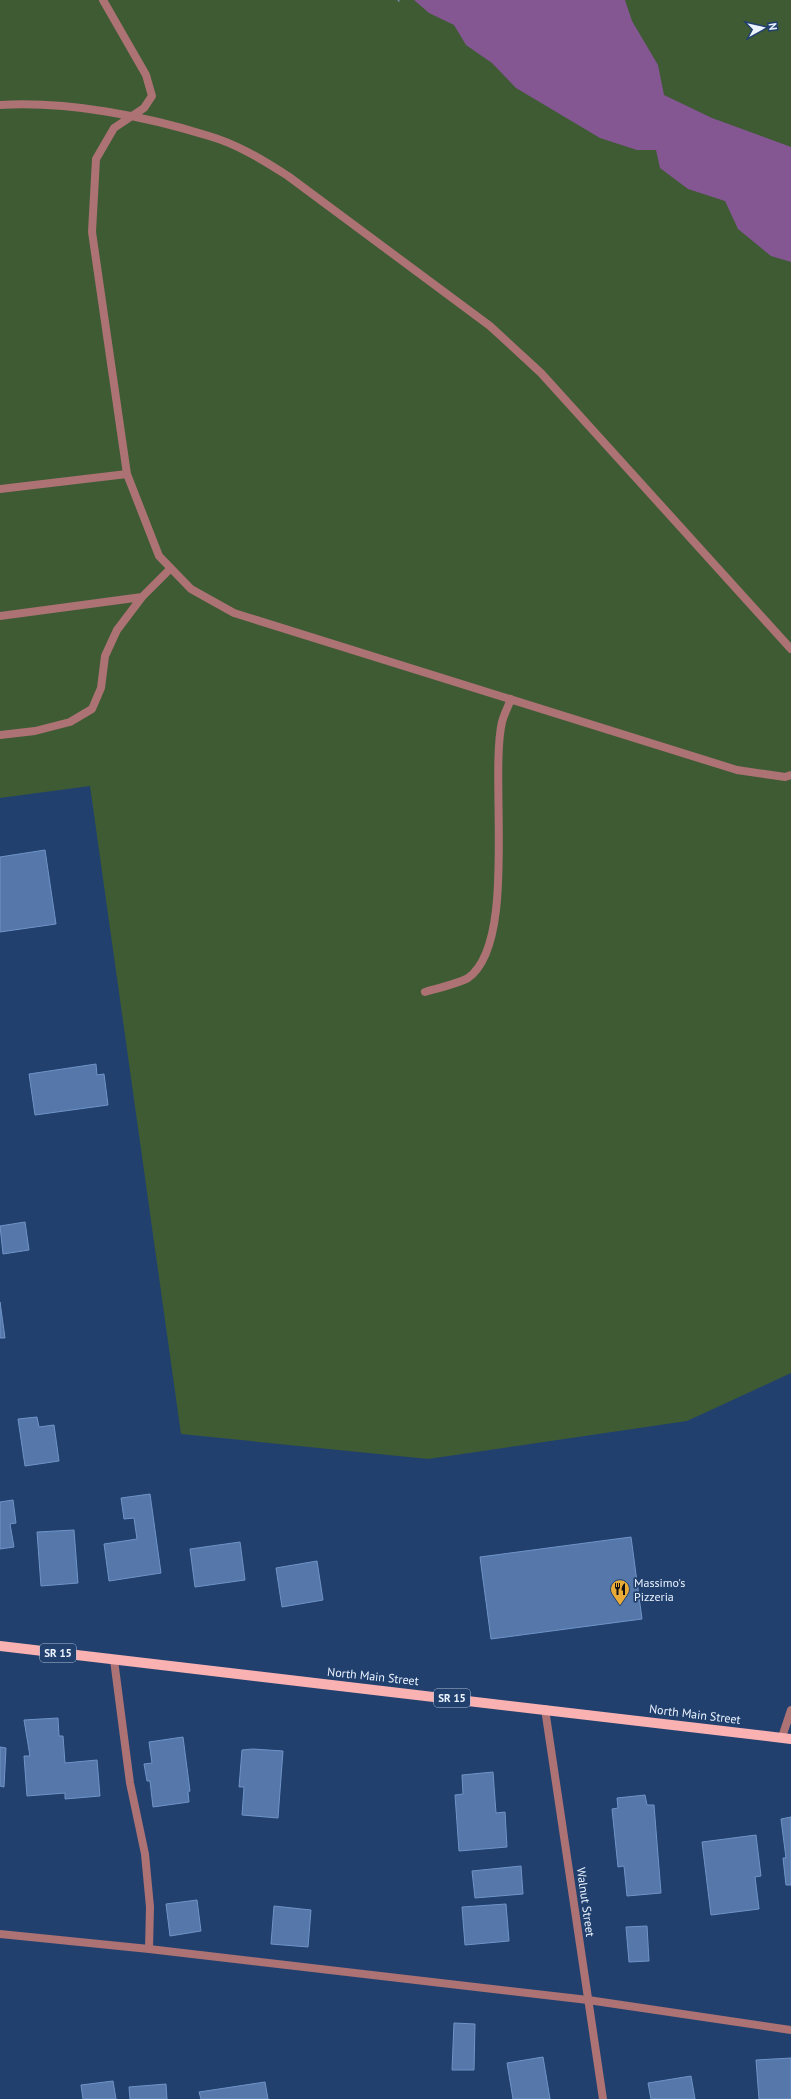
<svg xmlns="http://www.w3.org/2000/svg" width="791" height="2099" font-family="'PT Sans',sans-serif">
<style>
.green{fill:#3e5b34}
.water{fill:#845692}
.building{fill:#5577a9;stroke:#7094c8}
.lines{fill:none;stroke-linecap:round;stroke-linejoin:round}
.path{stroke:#758aaa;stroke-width:2.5;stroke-dasharray:3 3;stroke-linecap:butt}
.lane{stroke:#ac7274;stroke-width:8}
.street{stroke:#ac7274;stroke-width:8}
.primary{stroke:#f9b1b2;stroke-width:10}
.labels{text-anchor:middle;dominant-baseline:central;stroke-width:3.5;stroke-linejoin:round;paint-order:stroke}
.shield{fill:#21406e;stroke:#aebdd4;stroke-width:1}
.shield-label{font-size:11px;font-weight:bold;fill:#ebf3ff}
.poi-label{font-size:12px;fill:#ebf3ff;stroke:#21406e;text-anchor:start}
.street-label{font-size:12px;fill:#ebf3ff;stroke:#21406e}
</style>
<rect width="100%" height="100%" fill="#21406e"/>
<path class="green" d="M0 0H791V1373L687 1421 428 1459 181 1434 90 786 0 798Z"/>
<path class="water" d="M414 0H625L632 21 658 65 664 95 712 118 791 147V262L771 256 738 229 725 201 688 189 660 168 656 150H637L600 138 516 88 492 63 466 45 454 25 429 13Z"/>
<path class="building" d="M45 850 56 924 0 932V857Z
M96 1064 97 1075 104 1074 108 1105 35 1115 29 1074Z
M25 1222 29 1250 3 1254 0 1226Z
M0 1302 5 1338H0Z
M37 1417 39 1427 54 1425 59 1461 25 1466 18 1419Z
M150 1494 161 1573 109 1581 104 1544 137 1539 134 1518 124 1519 121 1498Z
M13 1500 16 1523 10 1524 14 1547 0 1549V1502Z
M74 1530 78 1583 41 1586 37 1532Z
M631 1537 642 1619 491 1639 480 1557Z
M240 1542 245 1580 195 1587 190 1549Z
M317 1561 323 1600 282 1607 276 1568Z
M58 1718 59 1736H63L65 1763 97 1760 100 1796 65 1799V1793L27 1796 24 1756H30L24 1720Z
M183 1737 190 1791 188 1792 189 1802 153 1807 150 1781H147L144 1764 152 1763 149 1742Z
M0 1747 6 1748 4 1787 0 1786Z
M253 1749 283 1751 278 1818 242 1815 244 1787H239L242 1750Z
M493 1772 496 1813 505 1812 507 1847 459 1851 455 1795 463 1794 462 1775Z
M645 1795 647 1805H654L661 1893 627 1896 624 1866 618 1867 612 1809 618 1808 617 1798Z
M791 1817V1885H786L783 1858H786L781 1819Z
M756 1835 761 1876 755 1877 759 1909 711 1915 702 1842Z
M521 1866 523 1894 475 1898 472 1871Z
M197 1900 201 1931 170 1936 166 1904Z
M506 1904 509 1941 465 1945 462 1907Z
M274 1906 311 1910 308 1947 271 1944Z
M647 1926 649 1961 629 1962 626 1927Z
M454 2023 475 2024 474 2070H452Z
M543 2057 550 2099H513L507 2063Z
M791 2058V2099H759L756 2060Z
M691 2076 695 2099H651L648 2083Z
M113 2081 116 2099H83L81 2085Z
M265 2082 268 2099H201L199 2092Z
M166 2084 167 2099H130L129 2087Z"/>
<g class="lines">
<path class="path" d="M398 1 399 0"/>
<path class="lane" d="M103 0 146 75 152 96 144 108 114 128 96 159 92 232 127 474 159 556 191 589 234 613 737 770 785 777 791 775
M0 105C68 101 145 116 209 136 237 144 263 160 288 176L490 326 541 373 791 649
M0 489 127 474
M0 616 142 597
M0 735 35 731 70 722 92 709 101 688 105 656 117 630 142 597 170 569
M425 992C435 989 460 983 468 978 518 943 489 779 502 722 504 714 508 707 511 699
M114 1660 130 1783 145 1854 150 1907 149 1949
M782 1737 791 1710
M0 1934 149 1949 588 2000 791 2030"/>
<path class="street" d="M545 1709 603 2099"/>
<path class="primary" d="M0 1646 791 1739"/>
</g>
<defs>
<g id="restaurant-pin" transform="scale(1)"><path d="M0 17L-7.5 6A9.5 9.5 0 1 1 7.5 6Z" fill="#eaaa38" stroke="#21406e"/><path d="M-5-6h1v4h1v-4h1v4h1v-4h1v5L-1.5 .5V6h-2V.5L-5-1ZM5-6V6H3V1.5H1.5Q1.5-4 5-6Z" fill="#111"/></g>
</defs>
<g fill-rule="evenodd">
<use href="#restaurant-pin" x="620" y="1589"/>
</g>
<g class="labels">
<g class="shield">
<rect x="40" y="1644" width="36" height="18" rx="3"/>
<rect x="434" y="1689" width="36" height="18" rx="3"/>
</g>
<g class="shield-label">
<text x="58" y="1653">SR 15</text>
<text x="452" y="1698">SR 15</text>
</g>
<g class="poi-label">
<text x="634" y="1582">Massimo's<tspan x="634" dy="14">Pizzeria</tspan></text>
</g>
<g class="street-label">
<text transform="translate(373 1676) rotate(6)">North Main Street</text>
<text transform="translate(695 1714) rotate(7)">North Main Street</text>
<text transform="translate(586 1902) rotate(82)">Walnut Street</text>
</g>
</g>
<g transform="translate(763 28) rotate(82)" stroke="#21406e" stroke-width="3" paint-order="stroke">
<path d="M0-3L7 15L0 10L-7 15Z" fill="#ebf3ff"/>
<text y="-6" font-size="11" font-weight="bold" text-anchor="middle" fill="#ebf3ff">N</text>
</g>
</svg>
